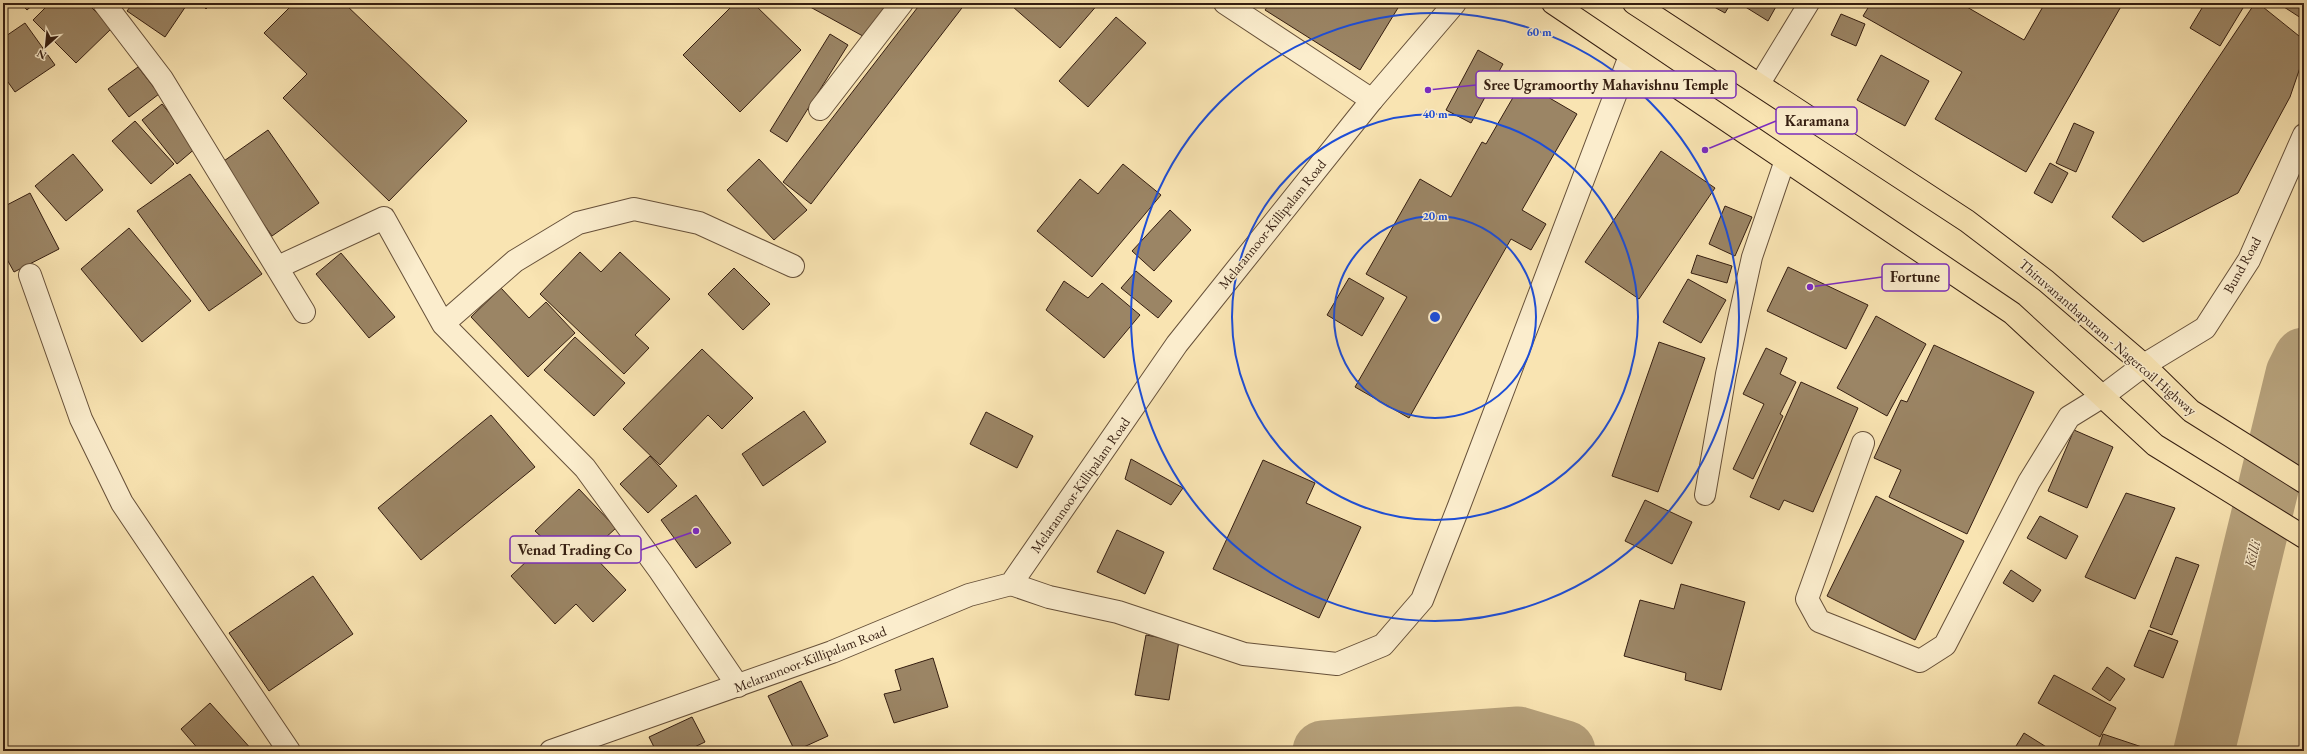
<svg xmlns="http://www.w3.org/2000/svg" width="2307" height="754" font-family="'EB Garamond',serif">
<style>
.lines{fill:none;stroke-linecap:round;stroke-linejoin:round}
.river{stroke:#b6a17b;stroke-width:61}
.building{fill:#9b8565;stroke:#351e11}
.service-casing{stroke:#665039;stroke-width:22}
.minor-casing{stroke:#665039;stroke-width:24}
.tertiary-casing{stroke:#665039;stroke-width:24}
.primary-casing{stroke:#351e11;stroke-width:24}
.service{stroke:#fbedcd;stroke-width:20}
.minor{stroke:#fbedcd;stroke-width:22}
.tertiary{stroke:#fbedcd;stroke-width:22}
.primary{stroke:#f9e4b2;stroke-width:22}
.ring{fill:none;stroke:#1d4ed8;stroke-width:2}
.labels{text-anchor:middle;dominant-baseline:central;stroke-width:3;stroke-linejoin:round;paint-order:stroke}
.street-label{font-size:14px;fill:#351e11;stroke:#fbedcd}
.water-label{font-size:15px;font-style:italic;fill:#624c36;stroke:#fbedcd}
.centre{fill:#1d4ed8;stroke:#fbedcd;stroke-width:2}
.ring-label{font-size:12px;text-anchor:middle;font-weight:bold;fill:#1d4ed8;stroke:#fbedcd;stroke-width:3;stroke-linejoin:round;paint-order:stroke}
.leader{fill:none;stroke:#7b2cbf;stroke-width:1.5}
.callout-dot{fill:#7b2cbf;stroke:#fbedcd;stroke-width:1.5}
.callout{fill:#fbedcd;stroke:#7b2cbf;stroke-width:1.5}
.callout-label{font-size:15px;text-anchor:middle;font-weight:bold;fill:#351e11}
</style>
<rect width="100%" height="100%" fill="#f9e4b2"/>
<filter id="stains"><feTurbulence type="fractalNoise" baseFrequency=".005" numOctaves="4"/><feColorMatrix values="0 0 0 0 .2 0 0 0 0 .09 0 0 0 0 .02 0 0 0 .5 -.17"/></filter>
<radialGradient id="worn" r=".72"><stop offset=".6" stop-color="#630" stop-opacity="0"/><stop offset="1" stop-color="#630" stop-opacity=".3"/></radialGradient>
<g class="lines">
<path class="river" d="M1323 751 1518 737 1565 751
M2204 751 2296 374 2304 358"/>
</g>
<path class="building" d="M20 3H35L27 10Z
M50 3H87L112 28 76 63 33 20Z
M133 3H188L165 37 127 11Z
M200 3H212L206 9Z
M294 3H344L467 121 389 201 283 98 307 74 264 33Z
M735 3H753L801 50 740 112 683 55Z
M803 3H891L870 40Z
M921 3 965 4 811 204 783 182Z
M1017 3H1099L1060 48 1013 7Z
M1270 3H1401L1360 70 1265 10Z
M1707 3H1731L1725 13Z
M1739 3H1778L1768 21Z
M1871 3H1960L2024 40 2045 3H2123L2026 172 1935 119 1962 72 1863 16Z
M2205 3H2246L2220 46 2190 28Z
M2255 3H2258L2304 40V56L2290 97 2238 193 2143 242 2112 217Z
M2287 3H2304V20L2284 7Z
M1841 14 1865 24 1856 46 1831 35Z
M1116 17 1146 43 1088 107 1059 81Z
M25 23 55 65 15 92 3 75V38Z
M830 34 848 45 787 142 770 131Z
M1478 50 1503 64 1471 123 1446 110Z
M1881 55 1929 81 1905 126 1857 100Z
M138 67 159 94 129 117 108 89Z
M1522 82 1577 114 1522 210 1546 224 1531 250 1511 239 1409 418 1355 387 1407 297 1366 274 1420 179 1451 197 1482 142 1486 144Z
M162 104 197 147 177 164 142 120Z
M135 121 174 164 151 184 112 141Z
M2074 123 2094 132 2076 172 2056 163Z
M268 130 319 203 272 236 221 163Z
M1661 151 1715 188 1639 299 1585 262Z
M73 154 103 190 66 221 35 186Z
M759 159 807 210 774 240 727 190Z
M2050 163 2068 173 2052 203 2034 193Z
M1123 164 1161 195 1092 277 1037 231 1080 179 1098 194Z
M190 174 262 274 209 311 137 211Z
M30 193 59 249 14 272 3 252V207Z
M1725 206 1752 217 1735 256 1709 244Z
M1170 210 1191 230 1154 271 1132 251Z
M129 228 191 301 142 342 81 269Z
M580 252 601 272 620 252 670 299 635 335 649 348 624 374 540 294Z
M341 253 395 317 369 338 316 274Z
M1697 255 1732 266 1727 283 1691 273Z
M1788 267 1868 305 1846 349 1767 311Z
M734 268 770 304 743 330 708 294Z
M1136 271 1172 301 1158 318 1121 288Z
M1349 278 1384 298 1362 336 1327 315Z
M1688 279 1726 300 1701 343 1663 322Z
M1064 281 1088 298 1102 283 1140 315 1104 358 1046 310Z
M501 288 529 318 546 302 575 333 528 377 471 317Z
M1876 316 1926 344 1887 416 1837 388Z
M575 337 625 383 594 416 544 370Z
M1659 342 1705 358 1658 492 1612 476Z
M1934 345 2034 392 1967 534 1889 497 1901 470 1874 458 1901 400 1907 402Z
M1766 348 1787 358 1780 374 1796 382 1780 414 1783 416 1753 479 1733 469 1764 404 1743 394Z
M702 349 753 398 722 429 708 415 660 465 623 429Z
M1801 382 1858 408 1813 512 1784 500 1779 510 1750 497Z
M804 411 826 442 763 486 742 454Z
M986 412 1033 436 1017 468 970 444Z
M491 415 535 467 421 560 378 508Z
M2074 430 2113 447 2087 508 2048 491Z
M650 456 677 486 648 513 620 484Z
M1131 459 1183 488 1171 505 1125 479Z
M1263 460 1315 483 1306 503 1361 527 1319 618 1213 569Z
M579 489 616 528 590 552 626 590 593 622 576 604 555 624 511 576 547 542 535 531Z
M2126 493 2175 508 2135 599 2085 577Z
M696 495 731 543 696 568 661 520Z
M1876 496 1964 541 1915 640 1827 596Z
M1645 500 1692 522 1672 564 1625 541Z
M2040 516 2078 536 2066 559 2027 538Z
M1117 530 1164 552 1145 594 1097 572Z
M2176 557 2199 565 2172 635 2150 627Z
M2011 570 2041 590 2033 602 2003 583Z
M313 576 353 634 269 691 229 633Z
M1681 584 1745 602 1721 690 1685 680 1686 673 1624 656 1640 600 1674 609Z
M2149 630 2178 641 2163 678 2134 666Z
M1146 635 1179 641 1169 700 1135 695Z
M933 658 948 707 894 723 884 694 901 690 895 670Z
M2107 667 2125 679 2110 701 2092 689Z
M2054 675 2116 708 2100 737 2038 703Z
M801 681 828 736 795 751 768 696Z
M210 703 253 751H200L181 729Z
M692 717 705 742 686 751H656L649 737Z
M2024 733 2048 748 2046 751H2013Z
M2103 734 2154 751H2097Z
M702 747 705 751H696Z"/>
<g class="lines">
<g class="service-casing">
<path id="service" d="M1759 85 1809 3
M1705 495 1726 374 1752 257 1785 160"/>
</g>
<g class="minor-casing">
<path id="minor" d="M104 3 162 79 304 312
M1225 3 1372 100
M820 109 902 3
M278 267 384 218 443 324 585 468 660 571 738 686
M30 275 81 419 122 503 289 751
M443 324 515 261 578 223 634 209 699 223 793 266
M1863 443 1807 599 1819 621 1920 661 1945 645 2029 482 2069 417 2103 396
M1011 584 1049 597 1118 612 1244 654 1337 664 1383 645 1422 600 1459 506 1630 56"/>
</g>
<g class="tertiary-casing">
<path id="tertiary" d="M2103 396 2144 365 2205 328 2249 260 2304 135
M551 751 832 652 969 595 1011 584 1177 344 1372 100 1455 3"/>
</g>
<g class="primary-casing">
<path id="primary" d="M1553 3 2012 313 2155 445 2304 537
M1634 3 1967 221 2046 281 2144 365 2191 411 2304 482"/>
</g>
<use href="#service" class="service"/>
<use href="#minor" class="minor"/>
<use href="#tertiary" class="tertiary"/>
<use href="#primary" class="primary"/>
</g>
<g class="ring">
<circle cx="1435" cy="317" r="101"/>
<circle cx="1435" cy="317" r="203"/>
<circle cx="1435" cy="317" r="304"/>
</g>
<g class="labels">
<g class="street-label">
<text transform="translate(1272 224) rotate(-51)">Melarannoor-Killipalam Road</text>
<text transform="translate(2242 265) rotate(-61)">Bund Road</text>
<text transform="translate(2108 337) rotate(41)">Thiruvananthapuram - Nagercoil Highway</text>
<text transform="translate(1080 485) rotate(-55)">Melarannoor-Killipalam Road</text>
<text transform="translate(810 659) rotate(-21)">Melarannoor-Killipalam Road</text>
</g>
<g class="water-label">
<text transform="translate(2252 554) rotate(-76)">Killi</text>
</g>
</g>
<circle cx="1435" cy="317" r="6" class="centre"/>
<g class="ring-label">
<text x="1539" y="36">60 m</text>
<text x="1435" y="118">40 m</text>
<text x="1435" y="220">20 m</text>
</g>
<path class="leader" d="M1428 90L1476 85M1705 150L1776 121M1810 287L1882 277M696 531L641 550"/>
<g class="callout-dot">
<circle cx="1428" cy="90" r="4"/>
<circle cx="1705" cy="150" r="4"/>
<circle cx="1810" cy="287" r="4"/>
<circle cx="696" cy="531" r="4"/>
</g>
<g class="callout">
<rect x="1476" y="71" width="260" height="27" rx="4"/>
<rect x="1776" y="107" width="81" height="27" rx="4"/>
<rect x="1882" y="264" width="67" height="27" rx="4"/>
<rect x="510" y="536" width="131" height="27" rx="4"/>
</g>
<g class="callout-label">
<text x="1606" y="90">Sree Ugramoorthy Mahavishnu Temple</text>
<text x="1817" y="126">Karamana</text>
<text x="1915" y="282">Fortune</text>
<text x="575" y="555">Venad Trading Co</text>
</g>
<rect width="2307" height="754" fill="none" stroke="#f9e4b2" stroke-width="16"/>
<rect x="4" y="4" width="2299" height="746" fill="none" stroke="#351e11" stroke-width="2"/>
<rect x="8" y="8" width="2291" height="738" fill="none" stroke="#351e11"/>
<g transform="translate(46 46) rotate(207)" stroke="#fbedcd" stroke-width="3" paint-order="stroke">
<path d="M0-3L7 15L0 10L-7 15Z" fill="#351e11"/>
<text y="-6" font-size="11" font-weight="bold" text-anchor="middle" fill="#351e11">N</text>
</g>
<rect width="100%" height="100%" filter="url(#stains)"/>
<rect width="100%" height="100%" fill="url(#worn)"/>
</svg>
